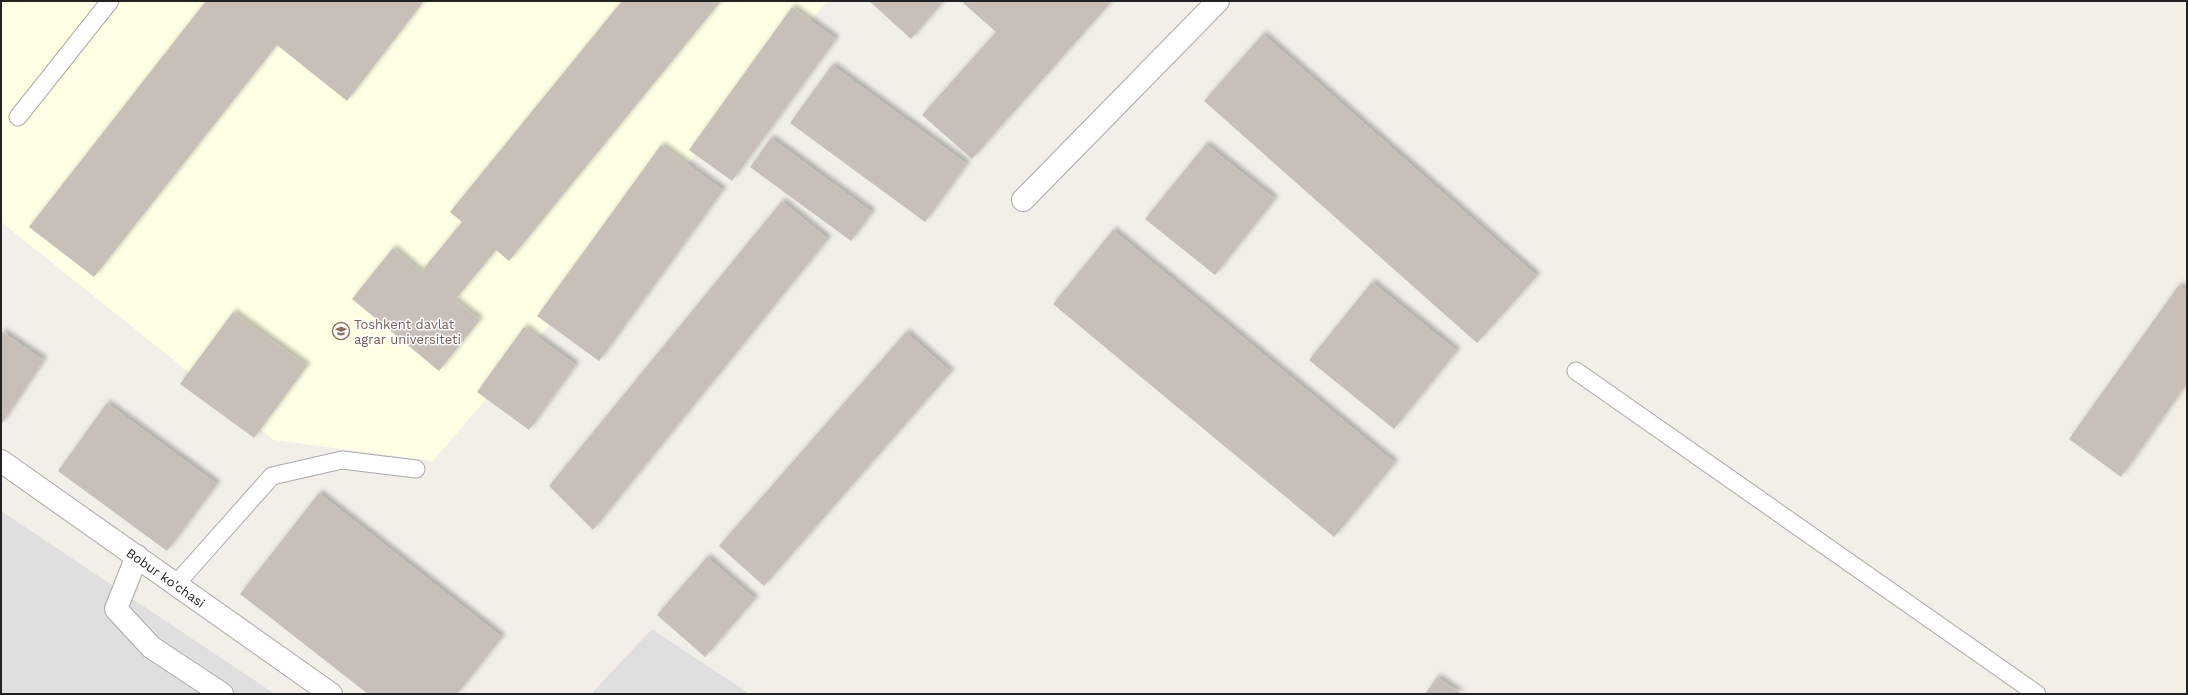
<svg xmlns="http://www.w3.org/2000/svg" width="2188" height="695" font-family="'Work Sans',sans-serif">
<style>
.residential{fill:#e0dfdf}
.education{fill:#ffffe5}
.building{fill:#c7bfb8;filter:url(#shadow)}
.lines{fill:none;stroke-linecap:round;stroke-linejoin:round}
.lane-casing{stroke:#a9a9a9;stroke-width:19}
.street-casing{stroke:#a9a9a9;stroke-width:24}
.lane{stroke:#fff;stroke-width:17}
.street{stroke:#fff;stroke-width:22}
.labels{text-anchor:middle;dominant-baseline:central;stroke-width:3;stroke-linejoin:round;paint-order:stroke}
.education-label{font-size:13px;fill:#785e54;stroke:#fff;text-anchor:start}
.street-label{font-size:13px;fill:#222;stroke:#fff}
</style>
<defs>
<filter id="shadow"><feDropShadow dx="3.5" dy="-3.5" stdDeviation="2" flood-color="#0004"/></filter>
</defs>
<rect width="100%" height="100%" fill="#f2efe9"/>
<path class="residential" d="M1 511 275 694H1Z
M652 629 750 694H591Z"/>
<path class="education" d="M1 1H827L433 461 274 440 1 222Z"/>
<path class="building" d="M206 1H424L347 101 277 45 94 277 29 227Z
M622 1H721L509 261 496 250 455 300 480 320 439 371 352 299 393 248 421 272 462 222 450 212Z
M869 1H944L911 39Z
M961 1H1112L972 159 922 115 996 32Z
M792 7 836 39 732 181 689 150Z
M1263 34 1537 276 1477 343 1204 101Z
M832 65 967 164 925 222 790 123Z
M771 138 872 212 851 241 750 167Z
M1206 144 1275 199 1215 275 1145 219Z
M661 145 723 190 599 361 537 316Z
M782 201 828 239 593 530 549 486Z
M1113 230 1395 463 1334 537 1053 304Z
M1372 282 1457 351 1394 429 1309 360Z
M2179 285 2187 291V383L2121 477 2069 439Z
M233 312 307 366 254 438 180 384Z
M524 327 576 365 529 430 477 392Z
M1 331 44 360 1 425Z
M906 332 951 372 764 586 719 546Z
M107 403 217 484 167 551 58 471Z
M319 493 502 637 457 694H368L240 594Z
M707 557 755 599 705 657 657 615Z
M1437 677 1462 694H1425Z"/>
<g class="lines">
<g class="lane-casing">
<path id="lane" d="M18 117 110 1
M1576 371 2037 694
M176 584 272 476 342 460 416 469"/>
</g>
<g class="street-casing">
<g id="street">
<path d="M1023 200 1218 1"/>
<path id="s1" d="M1 461 331 694"/>
<path d="M137 556 116 609 151 647 222 694"/>
</g>
</g>
<use href="#lane" class="lane"/>
<use href="#street" class="street"/>
</g>
<defs>
<g id="university-ring" transform="scale(0.9)"><circle r="9.5" fill="#fff" stroke="#8d6e63" stroke-width="1.5"/><path d="M0-5L7-2L0 1L-7-2ZM-4 1L0 2.5L4 1V4Q0 6-4 4Z" fill="#8d6e63"/></g>
</defs>
<g fill-rule="evenodd">
<use href="#university-ring" x="341" y="331"/>
</g>
<g class="labels">
<g class="education-label">
<text x="354" y="324">Toshkent davlat<tspan x="354" dy="15">agrar universiteti</tspan></text>
</g>
<g class="street-label">
<text stroke="none"><textPath href="#s1" startOffset="202">Bobur ko'chasi</textPath></text>
</g>
</g>
<rect width="2188" height="695" fill="none" stroke="#222222" stroke-width="4"/>
</svg>
